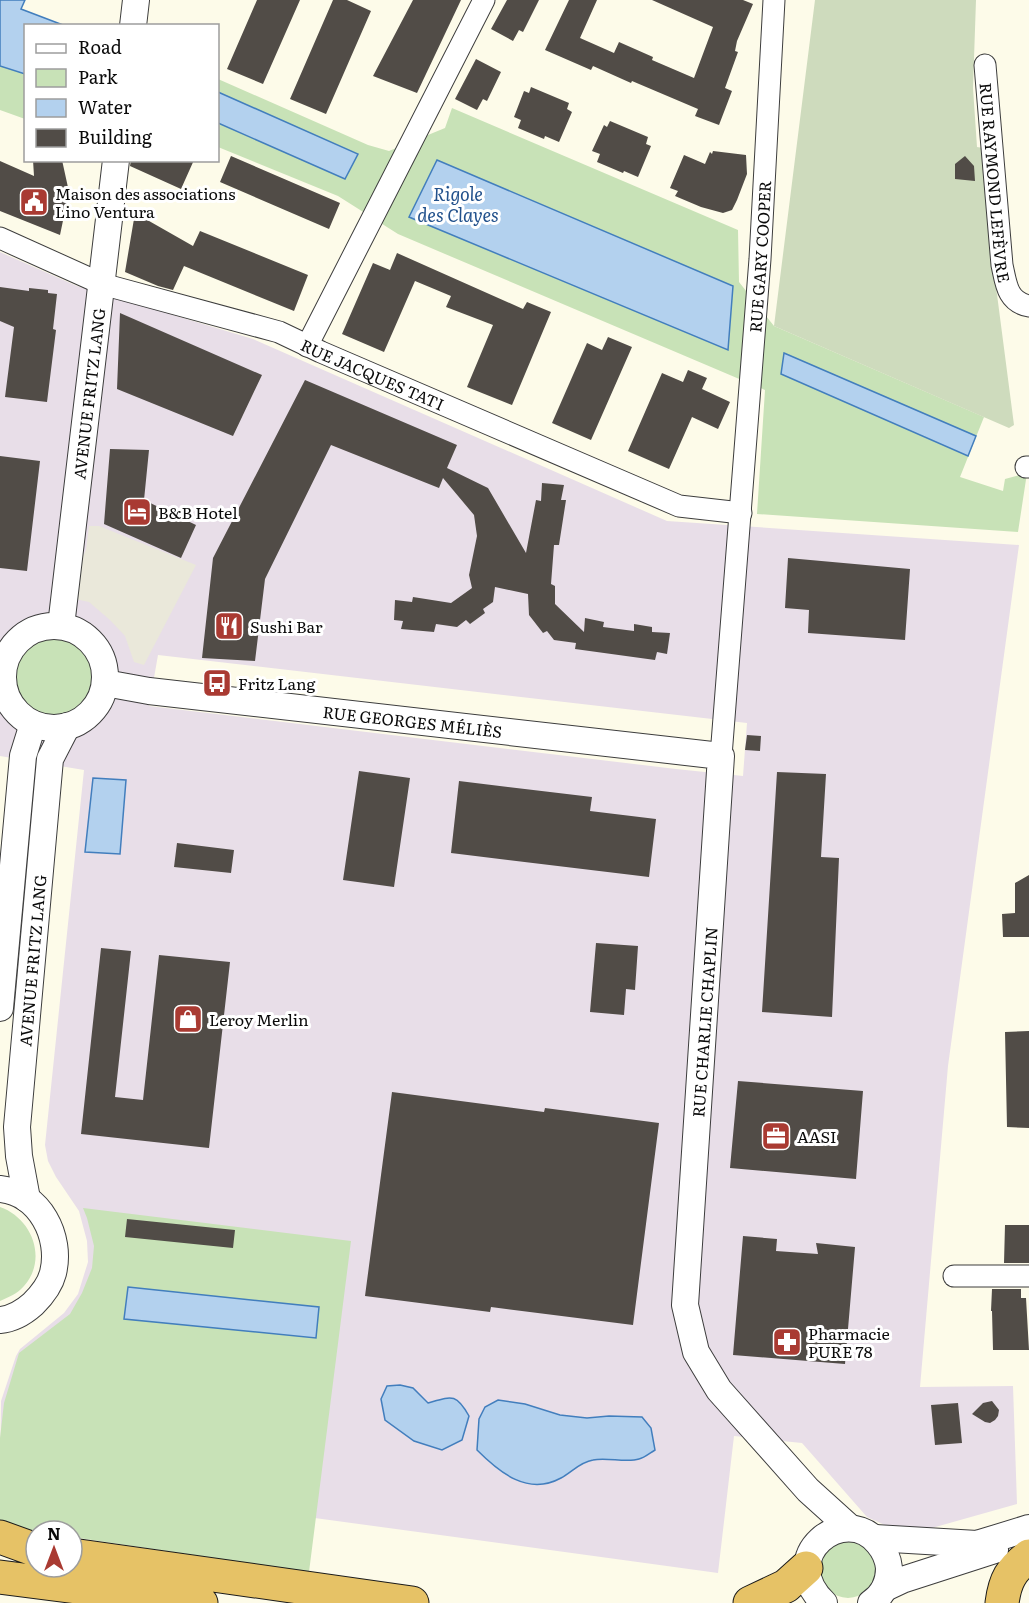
<svg xmlns="http://www.w3.org/2000/svg" width="1029" height="1603" font-family="Literata,serif">
<style>
.industrial{fill:#e8dee8;fill-rule:evenodd}
.green{fill:#c8e2b7}
.cemetery{fill:#cedbbd}
.plaza{fill:#eae8da}
.water{fill:#b3d1ee;stroke:#427ebd;stroke-width:1.5}
.building{fill:#514c47}
.lines{fill:none;stroke-linecap:round;stroke-linejoin:round}
.minor-casing{stroke:#3d3d3d;stroke-width:23}
.tertiary-casing{stroke:#3d3d3d;stroke-width:28}
.trunk-casing{stroke:#1b1b1b;stroke-width:35}
.minor{stroke:#fff;stroke-width:21}
.tertiary{stroke:#fff;stroke-width:26}
.trunk{stroke:#e6c266;stroke-width:33}
.labels{text-anchor:middle;dominant-baseline:central;stroke-width:6;stroke-linejoin:round;paint-order:stroke}
.street-label{font-size:16px;fill:#0a0a0a;stroke:#fff}
.poi-label{font-size:16px;fill:#0a0a0a;stroke:#fff;text-anchor:start}
.water-label{font-size:18px;font-style:italic;fill:#22518c;stroke:#fff}
</style>
<rect width="100%" height="100%" fill="#fdfbe9"/>
<path class="industrial" d="M0 252 77 286 253 339 667 521 1019 545 948 1066 920 1387 1013 1386 1017 1504 907 1535 867 1517 802 1443 734 1436 718 1573 0 1475 1 1401 16 1356 20 1349 64 1313 78 1294 88 1262 87 1241 79 1211 56 1177 48 1161 45 1145 84 770 0 756ZM158 655 747 723 743 776 676 769 149 706Z"/>
<path class="green" d="M0 0H25L21 9 63 25 26 26 25 119 0 110Z
M218 79 368 145 389 151 445 128 452 108 738 230 739 282 774 326 984 417 960 477 1003 491 1005 479 1027 473 1018 532 757 514 765 390 398 234 338 196 218 147Z
M10 678a42 42 0 1 1 84 0a42 42 0 1 1-84 0Z
M0 1207C32 1218 48 1259 24 1286 17 1294 9 1297 0 1301Z
M83 1208 351 1241 309 1572 72 1537V1531L36 1532 0 1526V1438L4 1403 19 1353 70 1314 82 1293 92 1268 94 1246 87 1218Z
M820 1570a28 28 0 1 1 56 0a28 28 0 1 1-56 0Z"/>
<path class="cemetery" d="M815 0H976L973 88 977 147 983 148 992 256 1014 425 1009 428 774 326Z"/>
<path class="plaza" d="M89 526H99L196 565 144 665 134 662 125 636 110 620 89 602 75 599V571L86 550Z"/>
<path class="water" d="M0 0H25L21 9 63 25 26 26 25 74 0 66Z
M218 92 358 154 345 179 218 123Z
M437 160 733 286 728 350 409 217Z
M784 353 976 436 968 456 781 374Z
M93 778 126 780 120 854 85 852Z
M128 1287 319 1307 316 1338 124 1319Z
M400 1385 413 1388 428 1403C452 1396 456 1393 469 1416L462 1440 442 1450 414 1441 385 1420 381 1399 387 1386Z
M498 1400 525 1404 560 1415 587 1418 609 1416 642 1417 651 1428 655 1450C650 1453 644 1458 639 1459 627 1463 606 1457 593 1460 580 1462 572 1472 561 1478 528 1496 500 1473 477 1450L479 1419 485 1407Z"/>
<path class="building" d="M257 0H300L263 84 227 69Z
M333 0H347L371 11 326 114 290 99Z
M413 0H461L417 93 373 76Z
M507 0H539L523 32 519 30 513 41 491 29Z
M569 0H597L580 38 614 53 619 42 653 57 652 60 694 78 713 27 652 0H743L753 4 737 41 735 51 738 52 725 88 732 91 719 125 695 116 698 109 632 81 631 83 593 66 591 70 545 50Z
M476 59 501 72 487 101 483 99 477 110 455 99Z
M531 87 569 103 567 109 572 112 559 142 545 136 544 139 518 128 521 120 514 117 524 91 529 93Z
M610 121 648 137 646 144 651 146 638 177 624 171 623 173 597 162 600 154 592 151 604 125 607 127Z
M713 151 746 155 747 174 737 200 732 210 723 213 701 207 675 196 678 191 670 188 684 155 705 164 710 152 712 154Z
M231 156 340 203 329 229 220 182Z
M965 156 974 166 975 181 955 179V164Z
M33 160H62L69 192 60 235 0 211V161L34 176Z
M131 160H194L181 189 130 166Z
M135 213 193 246 200 231 308 275 294 311 184 266 173 290 158 286 125 272Z
M397 253 523 309 527 302 551 312 512 405 467 387 493 325 446 307 451 296 415 281 384 352 342 334 373 263 390 270Z
M0 287 29 291V288L48 290V293L57 294 53 329 56 330 47 402 5 397 14 327 0 321Z
M120 313 262 375 233 436 117 389Z
M608 337 632 347 591 440 552 423 587 343 602 350Z
M688 370 707 378 702 389 730 402 718 429 692 417 669 469 628 451 662 373 683 382Z
M305 380 457 445 447 468 488 488 526 553 536 500 541 501 542 483 564 485 561 500H566L559 545H554L551 584 555 586V604L584 632 585 618 604 622 603 627 634 631V624L652 627V632L670 633 667 654 657 652 655 660 575 649 576 643 554 640 547 631 543 633 529 615 528 594 495 587 493 602 483 609 485 613 470 624 466 620 457 627 436 624 434 632 401 629 403 621 394 620 395 600 412 602 413 597 451 603 472 588 469 575 477 536 474 515 443 478 439 488 331 445 265 579 255 661 202 658 213 558Z
M110 449 149 450 144 500 196 525 181 558 104 524Z
M0 456 40 461 27 571 0 568Z
M788 558 910 569 905 640 808 633 809 610 785 608Z
M747 735 761 736 760 751 745 750Z
M359 771 410 778 394 887 343 880Z
M777 772 826 774 821 857 839 858 832 1017 762 1012Z
M459 781 592 797 590 811 656 819 649 877 451 853Z
M177 843 234 850 231 873 174 867Z
M1029 875V937H1003L1002 914 1015 913V883Z
M596 943 638 946 635 990 626 989 624 1015 590 1012Z
M101 948 131 951 115 1097 143 1100 159 955 230 962 209 1148 81 1134Z
M1029 1031V1128L1007 1127 1005 1032Z
M738 1081 863 1091 856 1179 730 1168Z
M392 1092 544 1112 545 1108 659 1123 633 1325 491 1307 490 1312 365 1296Z
M127 1219 235 1230 233 1248 125 1237Z
M1005 1225H1029V1263H1004Z
M743 1236 777 1239 776 1251 818 1254 816 1243 855 1247 845 1364 733 1355Z
M992 1289H1021V1298H1026L1029 1350H993L992 1311H991Z
M992 1401 999 1410 998 1416 995 1420 990 1423 985 1422 972 1414 983 1403Z
M958 1403 962 1443 935 1445 931 1405Z"/>
<g class="lines">
<g class="minor-casing">
<g id="minor">
<path id="s1" d="M985 65 1002 265C1006 283 1007 302 1029 306"/>
<path id="s2" d="M0 238 102 284 279 332 321 352 679 506 741 513"/>
<path d="M307 346 484 0"/>
<path d="M1026 467H1029"/>
<path d="M0 671H3"/>
<path id="s3" d="M721 756 760 259 774 0"/>
<path d="M954 1276H1029"/>
</g>
</g>
<g class="tertiary-casing">
<g id="tertiary">
<path d="M133 26 136 0"/>
<path id="s4" d="M61 626 116 160"/>
<circle cx="54" cy="677" r="51"/>
<path id="s5" d="M105 683 149 691 721 756 685 1305 696 1352 719 1390 808 1490 850 1528"/>
<path d="M0 1008 23 756 33 724"/>
<path d="M0 1189C40 1193 62 1237 53 1273 50 1285 42 1295 33 1304 24 1312 12 1319 0 1320"/>
<path id="s6" d="M27 1199 19 1156 17 1127 50 759 67 726"/>
<path d="M875 1538 977 1544 1029 1528"/>
<path d="M885 1588 902 1580 995 1550"/>
<path d="M824 1603C775 1556 845 1502 878 1543 884 1550 888 1558 889 1568 889 1582 883 1595 871 1603"/>
</g>
</g>
<g class="trunk-casing">
<path id="trunk" d="M0 1537 36 1550
M72 1555 412 1603
M0 1577 201 1603
M750 1603 786 1586 806 1568
M1002 1603C1005 1580 1011 1570 1029 1556"/>
</g>
<use href="#minor" class="minor"/>
<use href="#tertiary" class="tertiary"/>
<use href="#trunk" class="trunk"/>
</g>
<defs>
<g id="civic-square" transform="scale(1.5)"><rect x="-9" y="-9" width="18" height="18" rx="4" fill="#a93a32" stroke="#fff"/><path d="M-.6-6.5H3V-4.5H.6V-3L4-1V1h2V6H-6V1h2V-1L-.6-3ZM-1.2 2.5V6h2.4V2.5Z" fill="#fff"/></g>
<g id="hotel-square" transform="scale(1.5)"><rect x="-9" y="-9" width="18" height="18" rx="4" fill="#a93a32" stroke="#fff"/><path d="M-6-4.5h1.5V1H6V5H4.5V3h-9V5H-6ZM-4 0a1.8 1.8 0 1 1 3.6 0ZM.5 0V-2.5h3Q6-2.5 6 0Z" fill="#fff"/></g>
<g id="restaurant-square" transform="scale(1.5)"><rect x="-9" y="-9" width="18" height="18" rx="4" fill="#a93a32" stroke="#fff"/><path d="M-5-6h1v4h1v-4h1v4h1v-4h1v5L-1.5 .5V6h-2V.5L-5-1ZM5-6V6H3V1.5H1.5Q1.5-4 5-6Z" fill="#fff"/></g>
<g id="bus-square" transform="scale(1.5)"><rect x="-9" y="-9" width="18" height="18" rx="4" fill="#a93a32" stroke="#fff"/><path d="M-5-6H5V4H4V6H2V4H-2V6H-4V4H-5ZM-3.5-4V0h7V-4ZM-3.5 1.2v1.5H-2V1.2ZM2 1.2v1.5H3.5V1.2Z" fill="#fff"/></g>
<g id="shop-square" transform="scale(1.5)"><rect x="-9" y="-9" width="18" height="18" rx="4" fill="#a93a32" stroke="#fff"/><path d="M-5-2.5h2.3a2.7 3.5 0 0 1 5.4 0H5L5.5 6h-11ZM-1.5-2.5h3a1.5 2.3 0 0 0-3 0Z" fill="#fff"/></g>
<g id="office-square" transform="scale(1.5)"><rect x="-9" y="-9" width="18" height="18" rx="4" fill="#a93a32" stroke="#fff"/><path d="M-6-3h4V-5.5h4V-3h4V5H-6ZM-1-4.5V-3h2v-1.5ZM-6 0V1H6V0Z" fill="#fff"/></g>
<g id="pharmacy-square" transform="scale(1.5)"><rect x="-9" y="-9" width="18" height="18" rx="4" fill="#a93a32" stroke="#fff"/><path d="M-2-6h4v4h4v4h-4v4h-4v-4h-4v-4h4Z" fill="#fff"/></g>
</defs>
<g fill-rule="evenodd">
<use href="#civic-square" x="34" y="202"/>
<use href="#hotel-square" x="137" y="512"/>
<use href="#restaurant-square" x="229" y="626"/>
<use href="#bus-square" x="217" y="683"/>
<use href="#shop-square" x="188" y="1019"/>
<use href="#office-square" x="776" y="1136"/>
<use href="#pharmacy-square" x="787" y="1342"/>
</g>
<g class="labels">
<g class="street-label">
<text stroke="none"><textPath href="#s1" startOffset="118">RUE RAYMOND LEFÈVRE</textPath></text>
<text stroke="none"><textPath href="#s3" startOffset="501">RUE GARY COOPER</textPath></text>
<text stroke="none"><textPath href="#s2" startOffset="398">RUE JACQUES TATI</textPath></text>
<text stroke="none"><textPath href="#s4" startOffset="234">AVENUE FRITZ LANG</textPath></text>
<text stroke="none"><textPath href="#s5" startOffset="310">RUE GEORGES MÉLIÈS</textPath></text>
<text stroke="none"><textPath href="#s6" startOffset="240">AVENUE FRITZ LANG</textPath></text>
<text transform="translate(704 1022) rotate(-86)">RUE CHARLIE CHAPLIN</text>
</g>
<g class="poi-label">
<text x="55" y="193">Maison des associations<tspan x="55" dy="18">Lino Ventura</tspan></text>
<text x="158" y="512">B&amp;B Hotel</text>
<text x="250" y="626">Sushi Bar</text>
<text x="238" y="683">Fritz Lang</text>
<text x="209" y="1019">Leroy Merlin</text>
<text x="797" y="1136">AASI</text>
<text x="808" y="1333">Pharmacie<tspan x="808" dy="18">PURE 78</tspan></text>
</g>
<g class="water-label">
<text x="458" y="193">Rigole<tspan x="458" dy="21">des Clayes</tspan></text>
</g>
</g>
<rect x="24" y="24" width="195" height="138" fill="#ffffff" stroke="#9d9d9d" stroke-width="1.5"/>
<rect x="36" y="44" width="30" height="9" fill="#ffffff" stroke="#9d9d9d" stroke-width="1.5"/>
<text x="78" y="54" font-size="18" fill="#0a0a0a">Road</text>
<rect x="36" y="69" width="30" height="18" fill="#c8e2b7" stroke="#9d9d9d" stroke-width="1.5"/>
<text x="78" y="84" font-size="18" fill="#0a0a0a">Park</text>
<rect x="36" y="99" width="30" height="18" fill="#b3d1ee" stroke="#9d9d9d" stroke-width="1.5"/>
<text x="78" y="114" font-size="18" fill="#0a0a0a">Water</text>
<rect x="36" y="129" width="30" height="18" fill="#514c47" stroke="#9d9d9d" stroke-width="1.5"/>
<text x="78" y="144" font-size="18" fill="#0a0a0a">Building</text>
<g transform="translate(54 1549)"><circle r="28" fill="#ffffff" stroke="#9d9d9d" stroke-width="1.5"/>
<path d="M0-4.5L10 22L0 15L-10 22Z" fill="#a93a32"/>
<text y="-9" font-size="16" font-weight="bold" text-anchor="middle" fill="#0a0a0a">N</text>
</g>
</svg>
